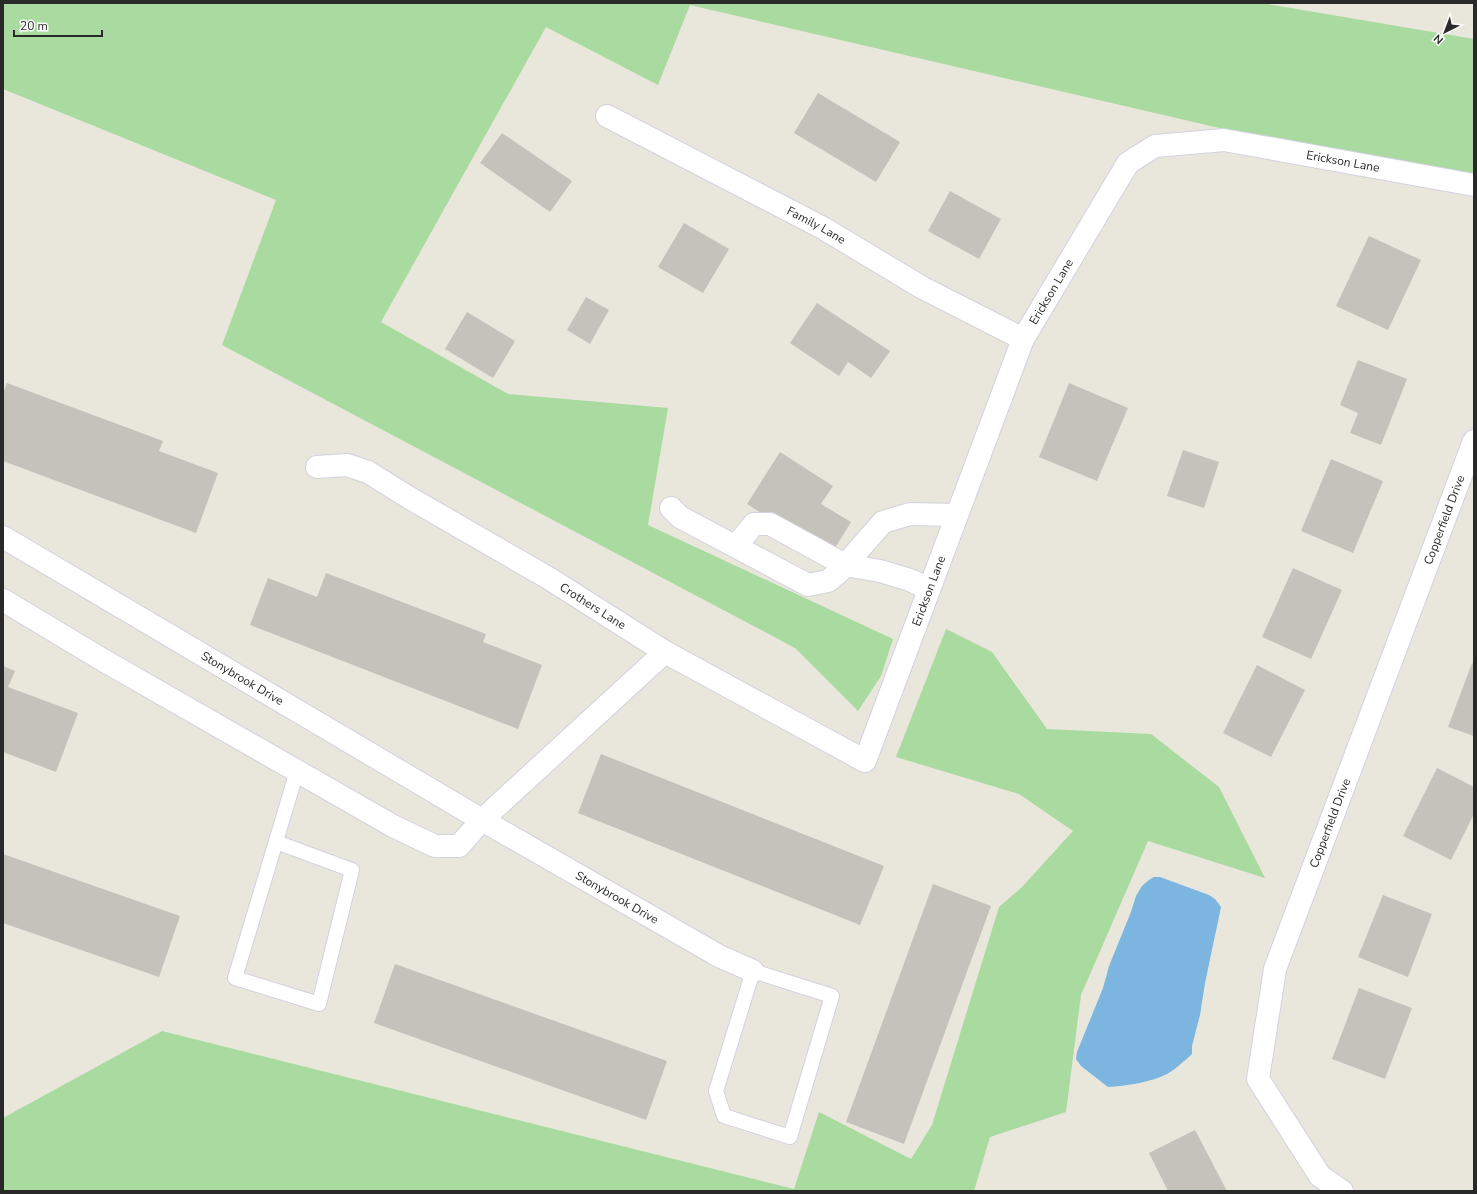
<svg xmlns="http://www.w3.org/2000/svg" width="1477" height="1194" font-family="'Nunito Sans',sans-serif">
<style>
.green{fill:#a9da9f}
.water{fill:#7bb5e0}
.building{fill:#c5c2bc}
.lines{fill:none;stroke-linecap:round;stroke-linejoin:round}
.lane-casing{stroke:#d2d2e0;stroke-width:16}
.street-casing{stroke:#d2d2e0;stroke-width:24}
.lane{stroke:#fff;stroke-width:14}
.street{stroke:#fff;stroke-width:22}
.labels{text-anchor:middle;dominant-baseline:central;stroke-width:3;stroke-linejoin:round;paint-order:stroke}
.street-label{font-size:12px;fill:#292929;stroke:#fff}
</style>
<rect width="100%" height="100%" fill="#e9e6dc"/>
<path class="green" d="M3 3H1261L1474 39V180L1322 152 690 5 658 85 546 27 381 322 508 394 668 408 648 525 893 639 881 676 858 711 795 648 222 345 276 200 3 89Z
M946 629 992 652 1047 729 1151 734 1219 787 1265 878 1148 841 1081 995 1066 1112 990 1137 974 1191H3V1118L162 1031 794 1189 819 1112 911 1159 932 1125 999 907 1022 887 1073 831 1019 794 896 757Z"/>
<path class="water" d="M1154 877H1160L1209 895 1215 899 1221 907 1205 983 1200 1015 1192 1046V1054C1184 1061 1176 1069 1167 1074 1152 1082 1126 1086 1108 1087L1081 1066 1076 1059 1077 1052 1103 988 1109 966 1131 912 1136 896 1142 886 1149 880Z"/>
<path class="building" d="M818 93 900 142 876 182 794 133Z
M502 133 572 181 550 212 480 163Z
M950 191 1001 219 979 259 928 231Z
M684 223 729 249 703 293 658 267Z
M1369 236 1421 260 1388 330 1336 306Z
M586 297 609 310 590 344 567 330Z
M817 303 890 351 871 378 848 362 839 376 790 343Z
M467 312 515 341 493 378 445 349Z
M1358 360 1407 379 1381 445 1350 433 1358 413 1340 405Z
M7 383 163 441 159 451 218 473 196 533 3 461V393Z
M1069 383 1128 408 1097 481 1039 457Z
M1183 450 1219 462 1204 508 1167 496Z
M780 452 833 486 821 504 851 522 830 556 747 504Z
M1331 459 1383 481 1353 553 1301 531Z
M1293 568 1342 590 1311 659 1262 637Z
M326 573 486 634 483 642 542 665 518 729 250 625 268 578 317 597Z
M1472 663 1474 664V736L1448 727Z
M1257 665 1305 690 1271 757 1223 733Z
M3 666 15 671 8 687 78 713 56 772 3 752Z
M601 754 884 866 860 925 578 813Z
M1437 768 1474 787V814L1451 860 1403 836Z
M3 854 180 916 159 977 3 923Z
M933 884 991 906 904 1144 846 1122Z
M1383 895 1432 914 1408 977 1358 957Z
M395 964 667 1061 646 1120 374 1023Z
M1359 988 1412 1008 1385 1079 1332 1059Z
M1195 1130 1227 1191H1168L1149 1153Z"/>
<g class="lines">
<g class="lane-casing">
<path id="lane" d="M276 842 352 870 319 1004 235 978 297 771
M753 971 832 996 790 1137 724 1116 716 1091Z"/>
</g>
<g class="street-casing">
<g id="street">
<path id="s1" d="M607 116 823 228 923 288 1023 339"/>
<path id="s2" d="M317 467 347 465 368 472 408 497 550 579 665 652 865 761 1023 339 1128 163 1155 146 1224 140 1474 185"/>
<path d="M671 508 680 517 808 585 828 581 839 572 883 522 910 514 957 515"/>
<path id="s3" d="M3 537 482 820 719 956 753 971"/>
<path d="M736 546 754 524H770L845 565 880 571 910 580 929 589"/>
<path d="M3 600 103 660 393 826 435 846H459L482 820 665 652"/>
<path id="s4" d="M1342 1191 1320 1176 1258 1079 1275 969 1474 441"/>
</g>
</g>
<use href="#lane" class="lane"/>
<use href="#street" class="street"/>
</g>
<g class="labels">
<g class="street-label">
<text stroke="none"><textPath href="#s2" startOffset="1505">Erickson Lane</textPath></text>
<text stroke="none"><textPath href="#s1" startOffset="236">Family Lane</textPath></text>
<text stroke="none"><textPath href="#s2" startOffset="1133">Erickson Lane</textPath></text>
<text stroke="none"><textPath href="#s4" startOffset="733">Copperfield Drive</textPath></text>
<text stroke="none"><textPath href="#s2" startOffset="809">Erickson Lane</textPath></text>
<text stroke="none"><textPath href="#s2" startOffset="314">Crothers Lane</textPath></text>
<text stroke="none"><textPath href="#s3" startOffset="278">Stonybrook Drive</textPath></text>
<text stroke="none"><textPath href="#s4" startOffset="409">Copperfield Drive</textPath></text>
<text stroke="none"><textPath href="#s3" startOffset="712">Stonybrook Drive</textPath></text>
</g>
</g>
<rect width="1477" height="1194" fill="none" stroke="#292929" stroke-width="8"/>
<g transform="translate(1445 32) rotate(222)" stroke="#ffffff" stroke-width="3" paint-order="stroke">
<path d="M0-3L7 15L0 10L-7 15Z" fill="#292929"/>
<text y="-6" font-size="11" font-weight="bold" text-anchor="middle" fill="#292929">N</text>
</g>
<path d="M14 30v6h88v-6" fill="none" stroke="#292929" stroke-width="2"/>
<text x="20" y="30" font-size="12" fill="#292929" stroke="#ffffff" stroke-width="3" paint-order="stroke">20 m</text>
</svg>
